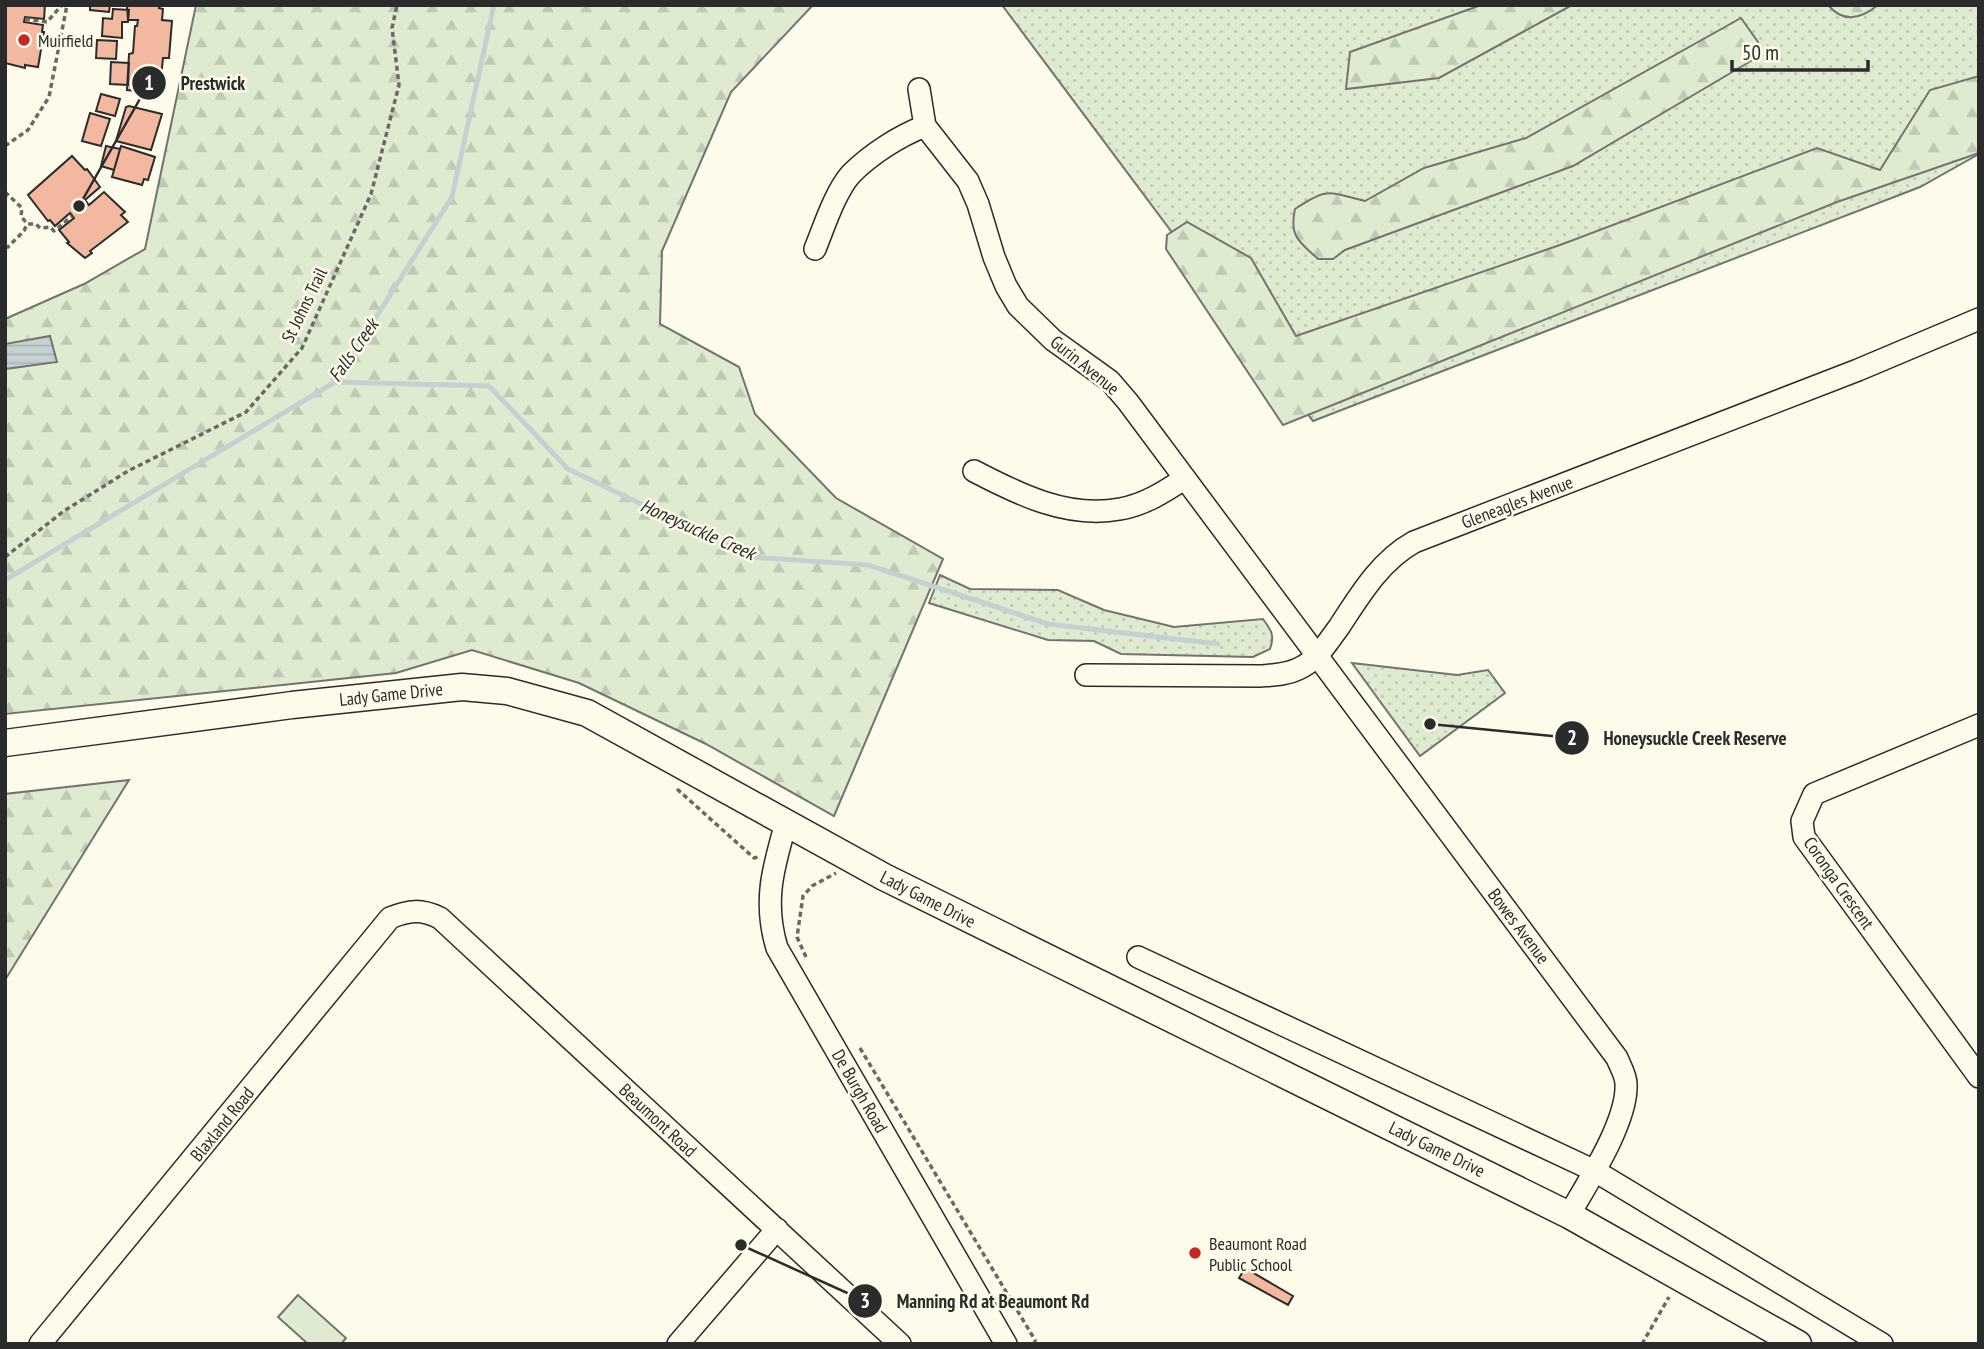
<svg xmlns="http://www.w3.org/2000/svg" width="1984" height="1349" font-family="'PT Sans Narrow',sans-serif">
<style>
.grass{fill:url(#grass-dots);stroke:#74746e;stroke-width:2}
.forest{fill:url(#forest-firs);stroke:#74746e;stroke-width:2}
.garden{fill:#deebd1;stroke:#74746e;stroke-width:2}
.water{fill:url(#water-rules);stroke:#74746e;stroke-width:2}
.lines{fill:none;stroke-linecap:round;stroke-linejoin:round}
.stream{stroke:#c7d0d0;stroke-width:5}
.building{fill:#f2b8a0;stroke:#2b2b2b;stroke-width:2}
.minor-casing{stroke:#2b2b2b;stroke-width:24}
.major-casing{stroke:#2b2b2b;stroke-width:29}
.path{stroke:#6a6964;stroke-width:3.5;stroke-dasharray:5 3.5;stroke-linecap:butt}
.minor{stroke:#fdfbea;stroke-width:21}
.major{stroke:#fdfbea;stroke-width:26}
.poi-dot{fill:#c62828;stroke:#fdfbea;stroke-width:2.5}
.labels{text-anchor:middle;dominant-baseline:central;stroke-width:5;stroke-linejoin:round;paint-order:stroke}
.poi-label{font-size:18px;fill:#2b2b2b;stroke:#fdfbea;text-anchor:start}
.street-label{font-size:18px;fill:#2b2b2b;stroke:#fdfbea}
.water-label{font-size:19px;font-style:italic;fill:#2b2b2b;stroke:#fdfbea}
.leader{fill:none;stroke:#2b2b2b;stroke-width:2.5}
.callout-dot{fill:#2b2b2b;stroke:#fdfbea;stroke-width:2.5}
.mark-label{font-size:21px;text-anchor:middle;font-weight:bold;fill:#fff}
.callout-label{font-size:19px;text-anchor:middle;font-weight:bold;fill:#2b2b2b;stroke:#fdfbea;stroke-width:5;stroke-linejoin:round;paint-order:stroke}
</style>
<defs>
<pattern id="grass-dots" width="8" height="8" patternUnits="userSpaceOnUse" patternTransform="scale(1.75)"><rect width="8" height="8" fill="#deebd1"/><path d="M2 2h.1M6 6h.1" fill="none" stroke="#bfcab4" stroke-width="1.8" stroke-linecap="round"/></pattern>
<pattern id="forest-firs" width="22" height="20" patternUnits="userSpaceOnUse" patternTransform="scale(1.75)"><rect width="22" height="20" fill="#deebd1"/><path d="M5 1l3.5 6h-7zM16 11l3.5 6h-7z" fill="#bfcab4"/></pattern>
<pattern id="water-rules" width="6" height="5" patternUnits="userSpaceOnUse" patternTransform="scale(1.75)"><rect width="6" height="5" fill="#c7d0d0"/><path d="M0 2.5h6" fill="none" stroke="#abb3b3"/></pattern>
</defs>
<rect width="100%" height="100%" fill="#fdfbea"/>
<path class="grass" d="M1002 5H1979V154L1920 187 1313 421Z
M940 575 970 589 1058 590 1104 610 1174 627 1263 619C1271 630 1275 635 1270 649L1253 657 1121 654 1094 641 1048 640 929 603Z
M1352 663 1457 675 1488 670 1505 693 1420 756Z"/>
<path class="forest" d="M196 5H813L731 92 662 251 660 324 739 367 755 414 836 498 943 559 834 816 706 744 579 683 472 650 396 673 5 714V319L84 284 145 249Z
M1481 5H1572L1439 78 1346 89 1350 52Z
M1828 5H1878C1861 19 1843 23 1828 5Z
M1741 18 1758 42 1756 58 1573 166 1345 250 1333 259H1318C1299 242 1289 236 1295 209 1328 187 1328 192 1365 201L1424 168 1526 138Z
M1979 76V153L1837 202 1283 425 1166 249 1167 235 1187 222 1251 258 1296 336 1560 245 1817 148 1880 170 1930 90Z
M129 780 5 980V794Z"/>
<path class="garden" d="M298 1295 346 1338 341 1344H308L278 1317Z"/>
<path class="water" d="M50 336 57 362 5 369V344Z"/>
<g class="lines">
<path class="stream" d="M335 382 489 386 568 469 752 557 868 565 1048 624 1218 644
M5 580 335 382 452 197 494 5"/>
</g>
<path class="building" d="M5 5H45L44 19 25 17 24 22 43 25 42 32H44L38 67 25 65V68L5 63Z
M90 5H110L109 12 90 10Z
M127 5H160L159 8 163 9 162 20 172 21 169 58H163L160 87H156V93L127 90 129 54 133 53 135 26H137L138 20H128Z
M113 9 129 10 128 22H122V38L102 36 103 18 112 19Z
M97 40 117 41 116 59 96 58Z
M111 62 129 63 128 85 110 84Z
M101 94 120 99 115 116 96 111Z
M129 106 162 114 151 150 116 141 126 107Z
M90 113 110 119 101 146 82 141Z
M106 146 120 149 114 170 101 166Z
M121 146 155 157 148 180 144 179 142 185 112 177Z
M72 156 85 170 87 169 100 187 85 200 89 205 104 192 125 212 121 215 128 222 90 251 92 253 85 258 67 243 69 242 59 230 74 218 70 213 55 226 50 220 48 221 28 195Z
M1245 1268 1293 1296 1288 1305 1239 1278Z"/>
<g class="lines">
<g class="minor-casing">
<path id="minor" d="M919 89 925 126 968 181 978 204 994 257 1006 286 1018 306 1053 340 1110 381 1128 402 1617 1058C1620 1066 1626 1075 1626 1084 1628 1121 1588 1182 1569 1215
M815 249C824 227 835 192 851 174 871 154 899 136 925 126
M974 471C1018 494 1068 519 1120 509 1144 505 1164 492 1184 479
M1086 675 1260 676C1273 675 1286 675 1298 669 1317 661 1327 643 1339 627 1360 595 1380 561 1414 542L1858 370 1979 319
M1979 725 1814 794 1802 821 1804 837 1979 1077
M786 823C773 868 763 902 777 948L1006 1344
M1138 957 1595 1171 1882 1344
M40 1344 390 918C409 910 421 909 440 918L900 1344
M678 1344 777 1229"/>
</g>
<g class="major-casing">
<path id="major" d="M5 743 292 705 462 687 507 691 587 713 884 877 1569 1215 1798 1344"/>
</g>
<path class="path" d="M25 19 47 22 62 5
M5 146 28 130 49 97 67 5
M5 192 22 208 21 216 27 224H36L40 228 50 227 54 231 72 216
M5 247H8L24 231 27 224
M5 557 64 511 128 471 246 412 302 348 371 194 399 85 392 28 397 5
M677 789 754 858 758 857
M806 957 797 937 803 896 812 886 836 873
M860 1048 1035 1340V1344
M1642 1344 1669 1297"/>
<use href="#minor" class="minor"/>
<use href="#major" class="major"/>
</g>
<g class="poi-dot">
<circle cx="24" cy="40" r="7"/>
<circle cx="1195" cy="1253" r="7"/>
</g>
<g class="labels">
<g class="poi-label">
<text x="38" y="40">Muirfield</text>
<text x="1209" y="1243">Beaumont Road<tspan x="1209" dy="21">Public School</tspan></text>
</g>
<g class="street-label">
<text transform="translate(304 305) rotate(-64)">St Johns Trail</text>
<text transform="translate(1085 365) rotate(39)">Gurin Avenue</text>
<text transform="translate(1517 502) rotate(-21)">Gleneagles Avenue</text>
<text transform="translate(391 694) rotate(-6)">Lady Game Drive</text>
<text transform="translate(1839 883) rotate(55)">Coronga Crescent</text>
<text transform="translate(928 899) rotate(27)">Lady Game Drive</text>
<text transform="translate(1519 926) rotate(53)">Bowes Avenue</text>
<text transform="translate(860 1091) rotate(60)">De Burgh Road</text>
<text transform="translate(658 1120) rotate(43)">Beaumont Road</text>
<text transform="translate(222 1124) rotate(-51)">Blaxland Road</text>
<text transform="translate(1437 1149) rotate(26)">Lady Game Drive</text>
</g>
<g class="water-label">
<text transform="translate(353 350) rotate(-55)">Falls Creek</text>
<text transform="translate(698 529) rotate(24)">Honeysuckle Creek</text>
</g>
</g>
<path class="leader" d="M79 206L149 83M1430 724L1572 738M741 1245L865 1301"/>
<g class="callout-dot">
<circle cx="79" cy="206" r="7"/>
<circle cx="1430" cy="724" r="7"/>
<circle cx="741" cy="1245" r="7"/>
<circle cx="149" cy="83" r="18"/>
<circle cx="1572" cy="738" r="18"/>
<circle cx="865" cy="1301" r="18"/>
</g>
<g class="mark-label">
<text x="149" y="90">1</text>
<text x="1572" y="745">2</text>
<text x="865" y="1308">3</text>
</g>
<g class="callout-label">
<text x="213" y="90">Prestwick</text>
<text x="1695" y="745">Honeysuckle Creek Reserve</text>
<text x="993" y="1308">Manning Rd at Beaumont Rd</text>
</g>
<rect width="1984" height="1349" fill="none" stroke="#2b2b2b" stroke-width="14"/>
<path d="M1732 60v10h136v-10" fill="none" stroke="#2b2b2b" stroke-width="3.5"/>
<text x="1742" y="60" font-size="21" fill="#2b2b2b" stroke="#fdfbea" stroke-width="5" paint-order="stroke">50 m</text>
</svg>
